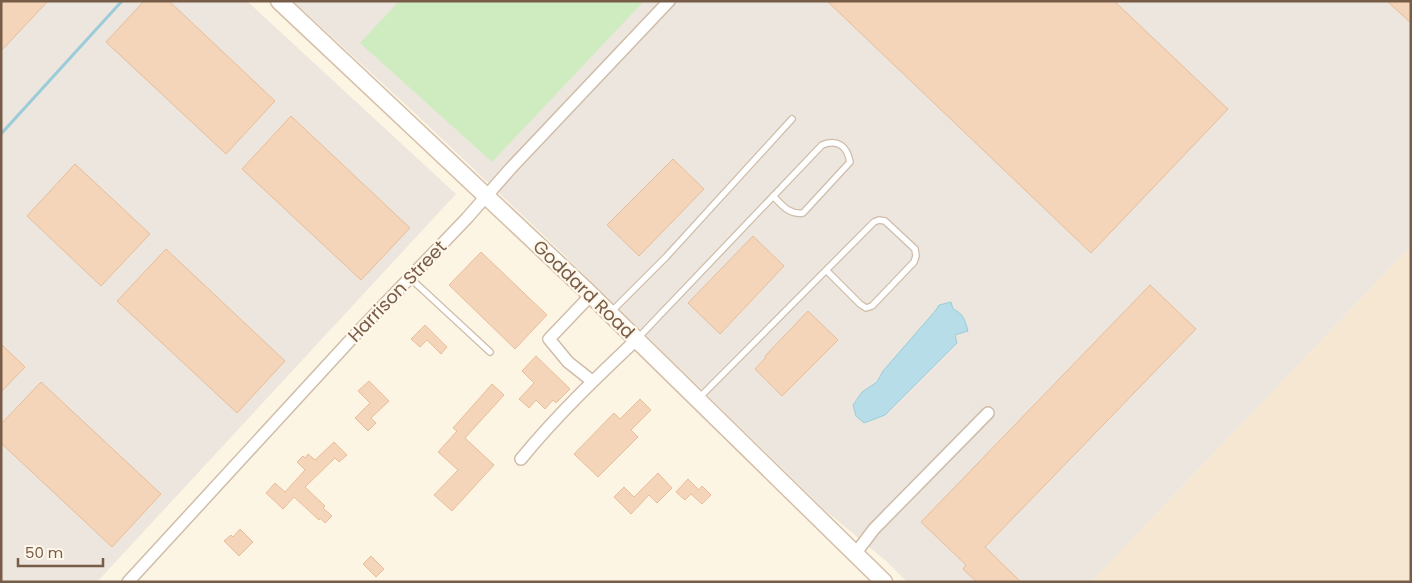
<svg xmlns="http://www.w3.org/2000/svg" width="1412" height="583" font-family="Poppins,sans-serif">
<style>
.residential{fill:#f5e7d1}
.industrial{fill:#ece6de}
.green{fill:#cfecc1}
.water{fill:#b6dde8;stroke:#9cccda}
.lines{fill:none;stroke-linecap:round;stroke-linejoin:round}
.stream{stroke:#9cccda;stroke-width:3}
.building{fill:#f4d5b9;stroke:#e8bd99}
.lane-casing{stroke:#cfbda9;stroke-width:8}
.street-casing{stroke:#cfbda9;stroke-width:14}
.secondary-casing{stroke:#d5bfa9;stroke-width:19}
.lane{stroke:#fff;stroke-width:5.5}
.street{stroke:#fff;stroke-width:11}
.secondary{stroke:#fff;stroke-width:16}
.labels{text-anchor:middle;dominant-baseline:central;stroke-width:4.5;stroke-linejoin:round;paint-order:stroke}
.street-label{font-size:18px;fill:#775c48;stroke:#fff8ea}
</style>
<rect width="100%" height="100%" fill="#fdf5e3"/>
<path class="residential" d="M1411 246V582H1091Z"/>
<path class="industrial" d="M1 1H247L456 194 97 582H1Z
M293 1H1411V246L1091 582H907L886 561 826 511 558 249 419 117Z"/>
<path class="green" d="M399 1H644L492 162 360 43Z"/>
<path class="water" d="M951 302 953 309C963 313 965 320 968 331L955 335 957 343 885 415 864 423 856 416 853 405 862 392 877 382 883 371 936 310 939 305Z"/>
<g class="lines">
<path class="stream" d="M1 134 122 1"/>
</g>
<path class="building" d="M1 1H48L1 51Z
M144 1H169L275 101 226 154 106 42Z
M827 1H1114L1228 109 1091 253Z
M1387 1H1411V23Z
M291 116 410 228 361 280 242 169Z
M673 159 704 189 639 256 607 225Z
M75 164 150 234 101 286 27 216Z
M753 236 784 266 720 334 688 303Z
M166 249 285 361 237 413 117 301Z
M481 252 547 315 515 349 449 285Z
M1150 285 1196 329 985 547 1021 582H977L963 569 966 565 921 522Z
M808 311 838 340 782 396 755 369 766 357 765 356Z
M425 325 447 347 441 354 427 340 420 347 411 339Z
M1 344 25 367 1 392Z
M536 356 570 389 556 403 553 400 545 409 536 400 529 408 519 399 534 383 522 371Z
M369 381 389 401 371 418 376 423 368 431 355 418 370 403 358 391Z
M41 382 161 494 112 547 1 443V424Z
M492 384 504 395 465 438 494 465 452 511 434 495 458 470 438 452 457 431 453 428Z
M640 399 651 410 631 430 638 437 598 477 574 454 614 413 620 419Z
M334 442 347 455 339 462 335 458 305 487 325 506 323 508 332 516 325 523 320 518 319 520 294 497 283 509 266 493 275 483 285 492 305 470 297 462 303 456 305 458 308 454 315 460Z
M658 473 672 488 657 503 649 495 631 514 614 497 624 487 634 497Z
M688 479 699 490 702 486 711 495 702 504 691 494 685 500 676 492Z
M240 529 253 542 239 556 224 541 231 535 233 537Z
M371 556 384 569 376 577 363 564Z"/>
<g class="lines">
<g class="lane-casing">
<path id="lane" d="M409 277 490 352
M611 312 666 257 792 119
M637 339 822 145C838 139 847 146 850 162L803 213C789 215 782 205 773 196
M699 398 874 222 879 220 885 221 915 249 916 256 914 262 872 306 866 308 860 304 827 271"/>
</g>
<g class="street-casing">
<path id="street" d="M591 295 549 339 568 362 592 381
M521 459C556 416 596 378 636 340
M855 554 874 529 988 413
M128 582 355 335 467 218 511 168 669 1"/>
</g>
<g class="secondary-casing">
<path id="secondary" d="M279 1 587 291 884 582"/>
</g>
<use href="#lane" class="lane"/>
<use href="#street" class="street"/>
<use href="#secondary" class="secondary"/>
</g>
<g class="labels">
<g class="street-label">
<text transform="translate(584 289) rotate(44)">Goddard Road</text>
<text transform="translate(397 291) rotate(-46)">Harrison Street</text>
</g>
</g>
<rect width="1412" height="583" fill="none" stroke="#775c48" stroke-width="5"/>
<path d="M18 558v8h85v-8" fill="none" stroke="#775c48" stroke-width="2.5"/>
<text x="25" y="558" font-size="15" fill="#775c48" stroke="#fff8ea" stroke-width="4" paint-order="stroke">50 m</text>
</svg>
